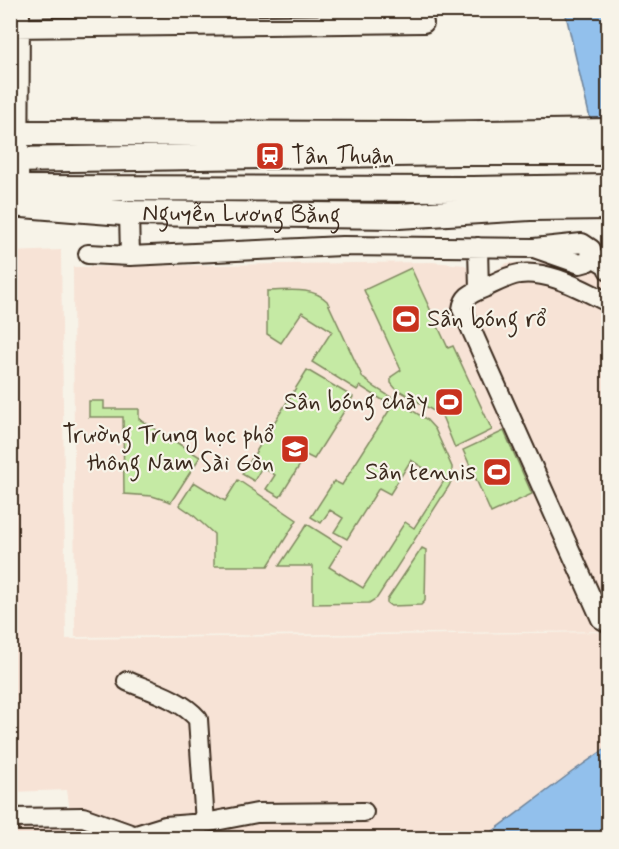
<svg xmlns="http://www.w3.org/2000/svg" width="619" height="849" font-family="Mynerve,sans-serif">
<style>
.built{fill:#f7e3d6}
.green{fill:#c5eaa4;stroke:#808a61;stroke-width:1.5}
.water{fill:#92c0ec;stroke:#6f849a;stroke-width:1.5}
.lines{fill:none;stroke-linecap:round;stroke-linejoin:round}
.minor-casing{stroke:#3b2a1e;stroke-width:22}
.major-casing{stroke:#3b2a1e;stroke-width:28}
.minor{stroke:#f7f3e8;stroke-width:18}
.major{stroke:#f7f3e8;stroke-width:24}
.labels{text-anchor:middle;dominant-baseline:central;stroke-width:4.5;stroke-linejoin:round;paint-order:stroke}
.poi-label{font-size:24px;fill:#3b2a1e;stroke:#f7f3e8;text-anchor:end}
.street-label{font-size:24px;fill:#3b2a1e;stroke:#f7f3e8}
</style>
<rect width="100%" height="100%" fill="#f7f3e8"/>
<filter id="ink" filterUnits="userSpaceOnUse"><feTurbulence type="fractalNoise" baseFrequency=".0167" numOctaves="2"/><feDisplacementMap in="SourceGraphic" scale="12" xChannelSelector="R" yChannelSelector="G"/><feConvolveMatrix kernelMatrix="1 2 1 2 8 2 1 2 1" color-interpolation-filters="sRGB"/></filter>
<g filter="url(#ink)">
<path class="built" d="M61 250 66 639 608 632V747L572 772 484 838H11V820H71L67 790 11 792 10 252Z
M432 262 465 265 471 272H493L507 263 547 262 579 275 608 264V631L75 637 73 267Z"/>
<path class="green" d="M411 268 448 348 453 346 492 430 455 448 442 416 395 388 391 383V377L401 370 364 290Z
M267 291C287 291 312 286 327 301L363 378 376 388 426 419 435 429 452 467V479L449 486 377 598 369 603 313 604V566H279L307 524 342 546 329 567 363 588 405 522 414 528 444 481 411 460 390 494 379 488 347 539 334 532 343 518 330 510 321 523 311 517 334 481 342 485 392 406 360 386 357 390 312 362 332 331 302 312 281 343 267 334Z
M307 370 353 397 314 459 306 455 280 497 266 489 275 475 262 467 254 481 242 474Z
M89 401H104V409H139V419L200 457 171 502 152 496 124 494 123 417H89Z
M504 431 532 494 491 513 463 450Z
M238 480 297 520 268 566H214V534L192 514 179 505 194 482 225 501Z
M422 548 426 550 425 601 421 605 391 606 387 603V600Z"/>
<path class="water" d="M565 11H608V196Z
M608 747V838H484L572 772Z"/>
<g class="lines">
<g class="minor-casing">
<path id="minor" d="M10 28 424 23
M19 199 20 10
M129 213 130 256
M478 247 479 290
M88 254 130 256 342 246 534 248 582 243 591 249V256L587 262 580 264 534 248
M591 256 606 265 608 270
M608 302C582 290 550 270 519 274 507 276 495 283 484 288 473 293 464 295 462 309L601 619 608 623
M127 681C151 691 181 699 198 719L205 823
M10 818 83 817 136 836
M165 826 205 823 257 813 364 812
M126 838 165 826 166 838"/>
</g>
<g class="major-casing">
<g id="major">
<path d="M10 133 416 134 608 131"/>
<path d="M10 160 460 153H608"/>
<path d="M10 188 473 189 608 187"/>
<path id="s1" d="M10 204 123 213 399 216 530 208 608 207"/>
</g>
</g>
<use href="#minor" class="minor"/>
<use href="#major" class="major"/>
</g>
</g>
<defs>
<g id="station-square" transform="scale(1.5)"><rect x="-9" y="-9" width="18" height="18" rx="4" fill="#c8321e" stroke="#f7f3e8"/><path d="M-3-6H3Q5-6 5-4V2Q5 4 3 4L4.5 6H3L1.5 4h-3L-3 6H-4.5L-3 4Q-5 4-5 2V-4Q-5-6-3-6ZM-3.5-4v3h7v-3ZM-3.5 1v1.5H-2V1ZM2 1v1.5H3.5V1Z" fill="#fff"/></g>
<g id="stadium-square" transform="scale(1.5)"><rect x="-9" y="-9" width="18" height="18" rx="4" fill="#c8321e" stroke="#f7f3e8"/><path d="M0-5a6.5 5 0 1 0 0 10a6.5 5 0 1 0 0-10ZM-3.5-1.8h7v3.6h-7Z" fill="#fff"/></g>
<g id="school-square" transform="scale(1.5)"><rect x="-9" y="-9" width="18" height="18" rx="4" fill="#c8321e" stroke="#f7f3e8"/><path d="M0-5L7-2L0 1L-7-2ZM-4 1L0 2.5L4 1V4Q0 6-4 4Z" fill="#fff"/></g>
</defs>
<g fill-rule="evenodd">
<use href="#station-square" x="270" y="156"/>
<use href="#stadium-square" x="406" y="319"/>
<use href="#stadium-square" x="449" y="402"/>
<use href="#school-square" x="295" y="449"/>
<use href="#stadium-square" x="497" y="472"/>
</g>
<g class="labels">
<g class="poi-label">
<text x="291" y="156" text-anchor="start">Tân Thuận</text>
<text x="427" y="319" text-anchor="start">Sân bóng rổ</text>
<text x="428" y="402">Sân bóng chày</text>
<text x="274" y="435">Trường Trung học phổ<tspan x="274" dy="28">thông Nam Sài Gòn</tspan></text>
<text x="476" y="472">Sân tennis</text>
</g>
<g class="street-label">
<text stroke="none"><textPath href="#s1" startOffset="232">Nguyễn Lương Bằng</textPath></text>
</g>
</g>
<rect width="619" height="849" fill="none" stroke="#f7f3e8" stroke-width="36"/>
<rect x="18" y="18" width="583" height="813" fill="none" stroke="#3b2a1e" stroke-width="2" filter="url(#ink)"/>
</svg>
